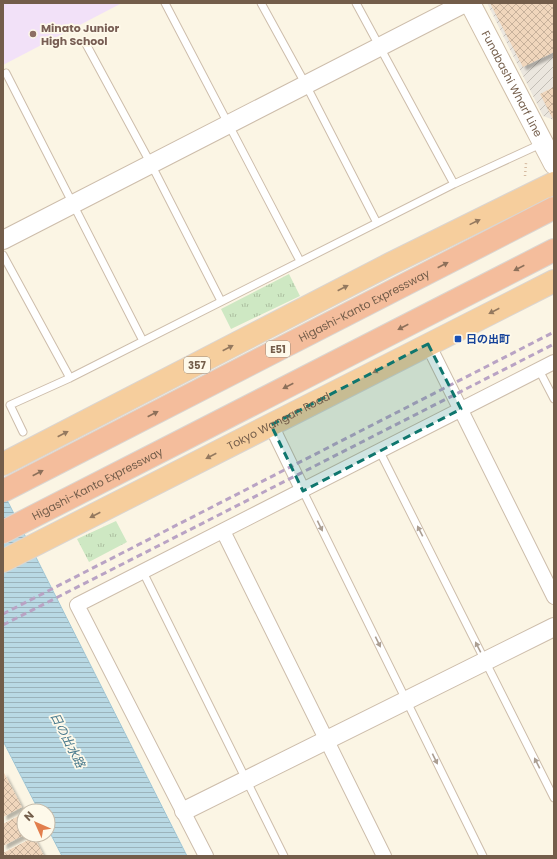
<svg xmlns="http://www.w3.org/2000/svg" width="557" height="859" font-family="Poppins,'Noto Sans JP',sans-serif">
<style>
.industrial{fill:url(#industrial-furrows)}
.education{fill:#f2e1f8}
.grass{fill:url(#grass-tufts)}
.water{fill:url(#water-rules);stroke:#a0c7d6}
.building{fill:url(#building-cross-hatch);filter:url(#shadow)}
.lines{fill:none;stroke-linecap:round;stroke-linejoin:round}
.service-casing{stroke:#cdbdab;stroke-width:9}
.minor-casing{stroke:#cdbdab;stroke-width:16}
.tertiary-casing{stroke:#cdbdab;stroke-width:20}
.secondary-casing{stroke:#cfbea8;stroke-width:22}
.trunk-casing{stroke:#dbd5d0;stroke-width:24}
.motorway-casing{stroke:#dbd5d0;stroke-width:24}
.path{stroke:#d5baa0;stroke-width:2.5;stroke-dasharray:1 3;stroke-linecap:butt}
.service{stroke:#fff;stroke-width:7}
.minor{stroke:#fff;stroke-width:14}
.tertiary{stroke:#fff;stroke-width:18}
.secondary{stroke:#fff;stroke-width:20}
.trunk{stroke:#f6ce9d;stroke-width:22}
.motorway{stroke:#f4bd9c;stroke-width:22}
.rail{stroke:#b9a3c4;stroke-width:3;stroke-dasharray:6 4;stroke-linecap:butt}
.motorway-bridge-casing{stroke:#dbd5d0;stroke-width:24;stroke-linecap:butt}
.motorway-bridge{stroke:#f4bd9c;stroke-width:22}
.oneway{fill:#94795f}
.oneway2{fill:#8d705a}
.oneway3{fill:#ab9e92}
.marked{fill:#0f766e;fill-opacity:0.2;stroke:#0f766e;stroke-width:3;stroke-dasharray:8 5;stroke-linejoin:round}
.education-dot{fill:#8d6e63;stroke:#fef9ea;stroke-width:1.5}
.transit-dot{fill:#1a4fb4;stroke:#fef9ea;stroke-width:1.5}
.labels{text-anchor:middle;dominant-baseline:central;stroke-width:3.5;stroke-linejoin:round;paint-order:stroke}
.shield{fill:#fef9ea;stroke:#9d8c7a;stroke-width:1}
.shield-label{font-size:10px;font-weight:bold;fill:#735d4a}
.education-label{font-size:11px;font-weight:bold;fill:#785e54;stroke:#fef9ea;text-anchor:start}
.street-label{font-size:11px;fill:#735d4a;stroke:#fef9ea}
.transit-label{font-size:11px;font-weight:bold;fill:#164399;stroke:#fef9ea;text-anchor:start}
.water-label{font-size:12px;font-style:italic;fill:#48798c;stroke:#fef9ea}
</style>
<defs>
<pattern id="industrial-furrows" width="10" height="10" patternUnits="userSpaceOnUse"><rect width="10" height="10" fill="#ebe6de"/><path d="M-1 1l2-2M0 10L10 0M9 11l2-2" fill="none" stroke="#c3beb6"/></pattern>
<pattern id="grass-tufts" width="24" height="20" patternUnits="userSpaceOnUse"><rect width="24" height="20" fill="#cee8c3"/><path d="M3 7l-1-3M5 7V3M7 7l1-3M15 17l-1-3M17 17v-4M19 17l1-3" fill="none" stroke="#acbfa0"/></pattern>
<pattern id="water-rules" width="6" height="5" patternUnits="userSpaceOnUse"><rect width="6" height="5" fill="#b9d9e4"/><path d="M0 2.5h6" fill="none" stroke="#9bb3bb"/></pattern>
<pattern id="building-cross-hatch" width="8" height="8" patternUnits="userSpaceOnUse"><rect width="8" height="8" fill="#f0d6bc"/><path d="M0 0l8 8M0 8l8-8" fill="none" stroke="#c7b19b"/></pattern>
<filter id="shadow"><feDropShadow dx="3.5" dy="3.5" stdDeviation="1" flood-color="#0004"/></filter>
</defs>
<rect width="100%" height="100%" fill="#fbf5e4"/>
<path class="industrial" d="M487 3H554V120L543 116Z"/>
<path class="education" d="M3 3H122L3 65Z"/>
<path class="grass" d="M289 274 300 296 231 329 221 309Z
M116 521 127 542 89 562 77 539Z"/>
<path class="water" d="M3 492 187 856H62L48 829V811H39L3 741Z"/>
<path class="building" d="M490 3H554V52L523 67Z
M554 87V121L540 94Z
M3 771 22 807 3 817Z
M24 813V835L3 846V824Z
M34 837 44 856H3V853Z"/>
<g class="lines">
<g class="service-casing">
<path id="service" d="M165 3 300 261
M261 3 306 85 377 223
M356 3 454 184
M86 44 151 164 221 301
M6 73 143 341
M3 255 70 378
M539 370 554 399
M23 432 10 405 70 378 454 184 543 143
M380 452 554 798
M303 491 483 856
M143 572 284 856"/>
</g>
<g class="minor-casing">
<path id="minor" d="M428 344 554 597
M271 425 303 491
M223 531 384 856
M206 856 77 605 554 362"/>
</g>
<g class="tertiary-casing">
<path id="tertiary" d="M3 240 465 3
M184 811 554 627"/>
</g>
<g class="secondary-casing">
<g id="secondary">
<path id="s1" d="M470 3 554 164"/>
</g>
</g>
<g class="trunk-casing">
<g id="trunk">
<path d="M3 464 390 264 554 183"/>
<path id="s2" d="M3 561 554 281"/>
</g>
</g>
<g class="motorway-casing">
<g id="motorway">
<path id="s3" d="M3 532 554 250"/>
</g>
</g>
<path class="path" d="M525 176 526 163"/>
<use href="#service" class="service"/>
<use href="#minor" class="minor"/>
<use href="#tertiary" class="tertiary"/>
<use href="#secondary" class="secondary"/>
<use href="#trunk" class="trunk"/>
<use href="#motorway" class="motorway"/>
<path class="rail" d="M3 614 554 332
M3 625 554 344"/>
<g class="motorway-bridge-casing">
<g id="motorway-bridge">
<path id="s4" d="M3 491 554 208"/>
</g>
</g>
<use href="#motorway-bridge" class="motorway-bridge"/>
</g>
<defs><path id="oneway-solid" d="M-6-.8H1V-3.2L6.5 0L1 3.2V.8H-6Z"/></defs>
<g class="oneway">
<use href="#oneway-solid" transform="translate(475 222) rotate(-26)"/>
<use href="#oneway-solid" transform="translate(343 288) rotate(-27)"/>
<use href="#oneway-solid" transform="translate(494 311) rotate(153)"/>
<use href="#oneway-solid" transform="translate(228 348) rotate(-27)"/>
<use href="#oneway-solid" transform="translate(378 370) rotate(153)"/>
<use href="#oneway-solid" transform="translate(63 434) rotate(-27)"/>
<use href="#oneway-solid" transform="translate(211 456) rotate(153)"/>
<use href="#oneway-solid" transform="translate(95 515) rotate(153)"/>
</g>
<g class="oneway2">
<use href="#oneway-solid" transform="translate(443 265) rotate(-27)"/>
<use href="#oneway-solid" transform="translate(519 268) rotate(153)"/>
<use href="#oneway-solid" transform="translate(403 327) rotate(153)"/>
<use href="#oneway-solid" transform="translate(288 386) rotate(153)"/>
<use href="#oneway-solid" transform="translate(153 414) rotate(-27)"/>
<use href="#oneway-solid" transform="translate(38 473) rotate(-27)"/>
</g>
<g class="oneway3">
<use href="#oneway-solid" transform="translate(320 526) rotate(64)"/>
<use href="#oneway-solid" transform="translate(420 531) rotate(-117)"/>
<use href="#oneway-solid" transform="translate(378 642) rotate(64)"/>
<use href="#oneway-solid" transform="translate(478 647) rotate(-117)"/>
<use href="#oneway-solid" transform="translate(435 759) rotate(64)"/>
<use href="#oneway-solid" transform="translate(537 763) rotate(-117)"/>
</g>
<path class="marked" d="M428 344 461 409 303 491 271 425Z"/>
<circle class="education-dot" cx="33" cy="34" r="4"/>
<rect class="transit-dot" x="454" y="335" width="8" height="8" rx="2"/>
<g class="labels">
<g class="shield">
<rect x="266" y="341" width="24" height="16" rx="3"/>
<rect x="184" y="357" width="26" height="16" rx="3"/>
</g>
<g class="shield-label">
<text x="278" y="349">E51</text>
<text x="197" y="365">357</text>
</g>
<g class="education-label">
<text x="41" y="28">Minato Junior<tspan x="41" dy="13">High School</tspan></text>
</g>
<g class="street-label">
<text stroke="none"><textPath href="#s1" startOffset="91">Funabashi Wharf Line</textPath></text>
<text stroke="none"><textPath href="#s4" startOffset="406">Higashi-Kanto Expressway</textPath></text>
<text stroke="none"><textPath href="#s2" startOffset="309">Tokyo Wangan Road</textPath></text>
<text stroke="none"><textPath href="#s3" startOffset="106">Higashi-Kanto Expressway</textPath></text>
</g>
<g class="transit-label">
<text x="466" y="339">日の出町</text>
</g>
<g class="water-label">
<text transform="translate(68 740) rotate(63)">日の出水路</text>
</g>
</g>
<rect width="557" height="859" fill="none" stroke="#735d4a" stroke-width="8"/>
<g transform="translate(36 823) rotate(315)"><circle r="19" fill="#fef9ea" stroke="#c6bbaa"/>
<path d="M0-3L7 15L0 10L-7 15Z" fill="#e27e4c"/>
<text y="-6" font-size="11" font-weight="bold" text-anchor="middle" fill="#735d4a">N</text>
</g>
</svg>
